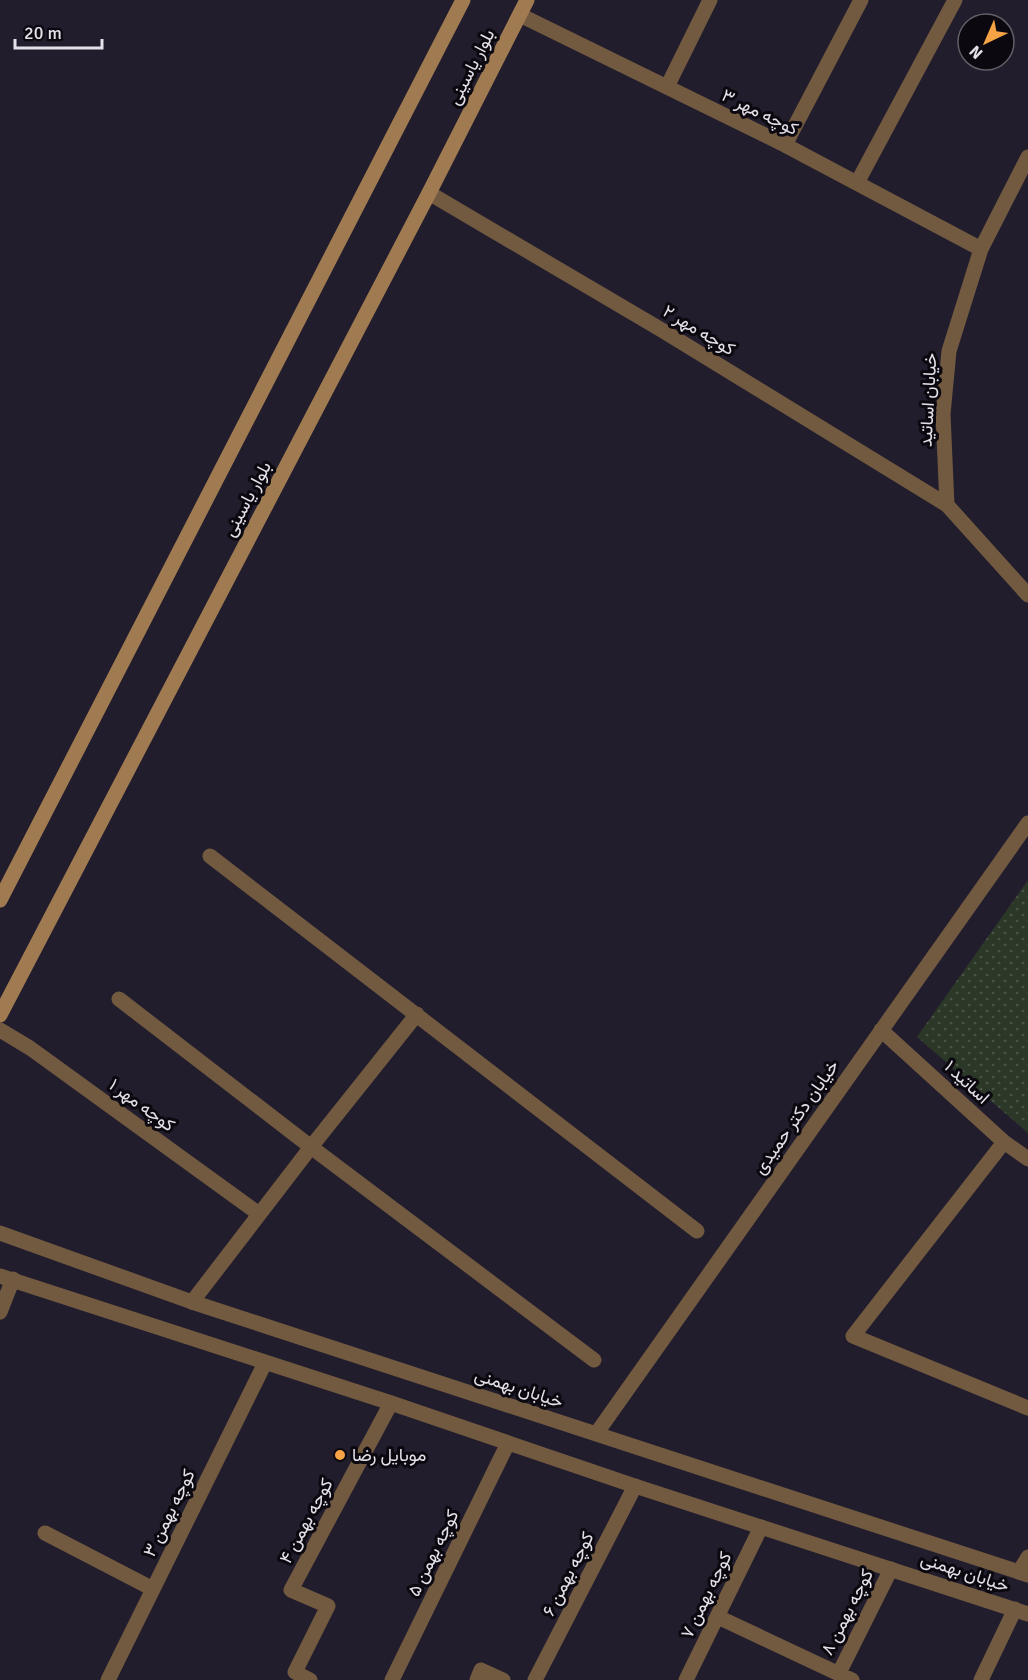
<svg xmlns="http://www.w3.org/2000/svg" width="1028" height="1680" font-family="Signika,Vazirmatn,sans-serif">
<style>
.park{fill:url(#park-dots)}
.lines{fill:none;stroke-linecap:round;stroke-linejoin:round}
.minor{stroke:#725a41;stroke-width:15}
.tertiary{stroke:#725a41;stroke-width:15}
.secondary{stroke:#a07b52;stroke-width:15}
.poi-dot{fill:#f5a345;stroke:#0b080f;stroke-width:2}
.labels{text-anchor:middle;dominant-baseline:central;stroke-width:6;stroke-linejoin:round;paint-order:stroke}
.street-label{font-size:18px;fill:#e4e1eb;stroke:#0b080f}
.poi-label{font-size:18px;fill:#e4e1eb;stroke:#0b080f;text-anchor:start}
</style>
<defs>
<pattern id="park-dots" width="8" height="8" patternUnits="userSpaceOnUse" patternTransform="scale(1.5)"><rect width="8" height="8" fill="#2c3827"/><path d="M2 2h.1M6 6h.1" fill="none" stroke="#4a5446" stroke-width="1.8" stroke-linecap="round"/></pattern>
</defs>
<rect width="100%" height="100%" fill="#221d2c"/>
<path class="park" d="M1028 880V1133L917 1037Z"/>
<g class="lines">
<path class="minor" d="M520 15 785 145 981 249
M667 87 710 0
M785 145 861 0
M1028 157 981 249 949 351 943 414 947 505 1028 595
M857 183 955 0
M429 193 660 329 947 505
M210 856 697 1231
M119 999 311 1147 594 1360
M0 1030 30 1048 259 1214
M881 1030 1004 1142 1028 1159
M1004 1142 853 1336 1028 1408
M192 1302 311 1147 417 1014
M0 1312 13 1279
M45 1533 153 1589
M1019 1572 1028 1557
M718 1617 852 1680
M839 1673 891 1569
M108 1680 265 1363
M310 1680 295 1672 328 1606 291 1590 391 1403
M392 1680 508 1443
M477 1680 481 1670 503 1680
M535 1680 635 1486
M686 1680 761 1527
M981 1680 1015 1609"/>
<path class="tertiary" d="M0 1233 192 1302 1028 1575
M0 1276 391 1403 635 1486 1028 1614
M596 1434 1028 823"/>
<path class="secondary" d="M0 900 463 0
M0 1015 429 193 527 0"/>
</g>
<circle class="poi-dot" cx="340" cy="1455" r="6"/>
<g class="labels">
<g class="street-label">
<text transform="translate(471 67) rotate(-63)">بلوار یاسینی</text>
<text transform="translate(760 112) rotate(26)">کوچه مهر ۳</text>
<text transform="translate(699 330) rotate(31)">کوچه مهر ۲</text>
<text transform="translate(928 400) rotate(-87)">خیابان اساتید</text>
<text transform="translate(247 499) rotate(-62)">بلوار یاسینی</text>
<text transform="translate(967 1082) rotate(43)">اساتید ۱</text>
<text transform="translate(142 1105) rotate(36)">کوچه مهر ۱</text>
<text transform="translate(796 1117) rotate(-55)">خیابان دکتر حمیدی</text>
<text transform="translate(519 1388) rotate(18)">خیابان بهمنی</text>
<text transform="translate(169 1513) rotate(-64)">کوچه بهمن ۳</text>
<text transform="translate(306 1521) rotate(-62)">کوچه بهمن ۴</text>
<text transform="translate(433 1553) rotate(-64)">کوچه بهمن ۵</text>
<text transform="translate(965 1572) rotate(18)">خیابان بهمنی</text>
<text transform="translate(568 1574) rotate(-63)">کوچه بهمن ۶</text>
<text transform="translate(706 1595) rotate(-64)">کوچه بهمن ۷</text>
<text transform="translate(847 1612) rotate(-63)">کوچه بهمن ۸</text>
</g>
<g class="poi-label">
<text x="352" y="1455">موبایل رضا</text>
</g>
</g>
<g transform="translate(986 42) rotate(224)"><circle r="28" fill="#0b080f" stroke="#625f67" stroke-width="1.5"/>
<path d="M0-4.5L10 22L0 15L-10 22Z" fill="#f5a345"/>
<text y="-9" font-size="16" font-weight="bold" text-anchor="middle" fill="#e4e1eb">N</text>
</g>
<path d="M15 39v9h87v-9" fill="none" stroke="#e4e1eb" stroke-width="3"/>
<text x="24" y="39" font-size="18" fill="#e4e1eb" stroke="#0b080f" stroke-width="4.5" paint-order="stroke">20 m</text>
</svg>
